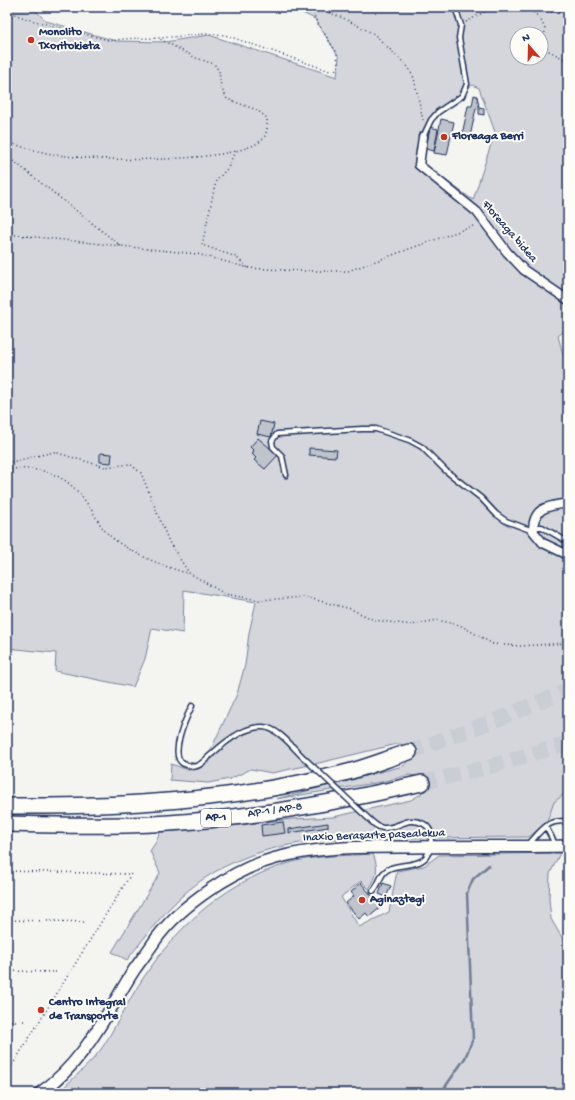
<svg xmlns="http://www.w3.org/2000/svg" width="575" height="1100" font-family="'Gochi Hand',sans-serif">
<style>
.built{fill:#e4e5e6}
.green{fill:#d4d6db;stroke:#78829c;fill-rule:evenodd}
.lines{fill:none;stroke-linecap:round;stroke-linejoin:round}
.stream{stroke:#717c98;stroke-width:2.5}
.building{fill:#bfc3cc;stroke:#1b2f5e}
.highway-tunnel{stroke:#c9cdd4;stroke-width:15;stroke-dasharray:15 8;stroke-linecap:butt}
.lane-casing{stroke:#1b2f5e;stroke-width:7}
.street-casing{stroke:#1b2f5e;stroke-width:11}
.secondary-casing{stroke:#1b2f5e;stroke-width:14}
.highway-casing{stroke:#1b2f5e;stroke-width:18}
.path{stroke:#1b2f5e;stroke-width:1.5;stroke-dasharray:1 3;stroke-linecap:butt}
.lane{stroke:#fdfcf7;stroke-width:4}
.street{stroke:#fdfcf7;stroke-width:8}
.secondary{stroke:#fdfcf7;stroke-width:11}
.highway{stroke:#fdfcf7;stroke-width:15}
.lane-bridge-casing{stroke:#1b2f5e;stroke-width:7;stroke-linecap:butt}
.lane-bridge{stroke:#fdfcf7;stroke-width:4}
.poi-dot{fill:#c8321e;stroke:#fdfcf7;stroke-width:1.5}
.labels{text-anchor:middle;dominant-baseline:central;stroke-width:4;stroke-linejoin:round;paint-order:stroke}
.shield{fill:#fdfcf7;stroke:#5f6c8c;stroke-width:1}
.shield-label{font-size:11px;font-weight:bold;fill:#1b2f5e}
.poi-label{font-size:12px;font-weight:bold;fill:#1b2f5e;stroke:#fdfcf7;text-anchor:start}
.street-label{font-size:12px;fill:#1b2f5e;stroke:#fdfcf7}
</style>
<rect width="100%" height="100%" fill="#f4f4f1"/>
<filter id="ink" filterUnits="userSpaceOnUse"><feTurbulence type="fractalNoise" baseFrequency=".025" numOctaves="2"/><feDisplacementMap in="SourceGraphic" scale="8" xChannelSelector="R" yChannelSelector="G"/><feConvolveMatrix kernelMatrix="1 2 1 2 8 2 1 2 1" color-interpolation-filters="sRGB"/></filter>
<g filter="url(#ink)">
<path class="built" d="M568 791V826L547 822 554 802Z"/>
<path class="green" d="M7 7H32L46 21 116 41 165 42 209 35 337 77 339 57 315 19 290 7H568V328L558 336 568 372V791L554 802 547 822 529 837C492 837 454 838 417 838 341 837 264 836 199 882 170 903 148 933 127 960L112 952 160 873 150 851 156 842 160 832 224 827 292 819 333 817 411 800 421 794 423 789 421 781 416 776 409 775 381 782 276 799 403 766C416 757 412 744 397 744L319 763 272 773 251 769 230 779 208 783 170 780 171 764C194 772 196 774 214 757L211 749 237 694 245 665 249 633 256 602 184 590 183 633 152 628 145 659 133 687 55 671 56 653 7 648ZM517 34H541V58H517ZM472 85 479 88 495 132 473 200 423 164 429 120Z
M560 853 550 874 549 899 551 919 568 948V1093H58C73 1078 92 1063 104 1045 120 1019 133 991 151 967 184 920 230 881 286 864 313 855 344 856 373 854 379 868 377 877 369 889L361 881 341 897 359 927 389 912 397 871 424 866 439 855Z"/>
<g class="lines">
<path class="stream" d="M441 1093 465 1058 473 1039 467 893 473 879 489 865"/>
</g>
<path class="building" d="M474 95 477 96 479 107 484 108V115L479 114V109L476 108 470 137 462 135 468 106H472Z
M441 119 454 122 447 155 434 153Z
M430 127 438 129 434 151 426 149Z
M260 421 274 424 271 437 257 434Z
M258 438 278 455 265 469 254 460 256 458 252 454 254 451 250 447Z
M309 448 337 450 336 457 309 455Z
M100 453 112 454 111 463 100 462Z
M283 822 285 833 262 836 261 825Z
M328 823V827L289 833V829Z
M361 883 381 907 369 917 366 913 359 919 346 903 354 896 351 892Z
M383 883 391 886 386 897 379 894Z"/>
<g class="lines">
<path class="highway-tunnel" d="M409 752 496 720 568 690
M422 783 492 766 568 743"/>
<g class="lane-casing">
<path id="lane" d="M423 137 431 120 438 112 462 96 467 84 459 38 461 25 455 7
M286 475 282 456 273 447 272 441 277 434 362 429H376L409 440 422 447 446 471 481 498 496 514 506 521 533 531 538 527H542L568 542
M192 706C186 718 168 757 184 764 189 766 194 768 199 765 204 762 208 757 213 753 226 741 245 726 263 727 279 728 293 748 304 758
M370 820C374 824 377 827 383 828 399 829 407 815 424 824 429 827 431 831 431 837 431 844 431 850 426 857 419 866 401 864 391 868 379 872 381 883 373 891
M546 827 555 844
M528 845C541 831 548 818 568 822"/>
</g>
<g class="street-casing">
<path id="street" d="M423 137 419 165 477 212 507 252 524 270 568 300
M568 503C548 506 533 507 533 531L543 543 568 555"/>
</g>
<g class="secondary-casing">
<path id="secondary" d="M40 1093C84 1063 106 1014 134 970 141 960 149 950 156 939 182 904 234 869 276 858 316 847 358 847 399 847 455 846 512 847 568 846"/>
</g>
<g class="highway-casing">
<path id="highway" d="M7 806C119 807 231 801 340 774 363 769 386 759 409 752
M7 824C65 825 125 827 183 822 264 816 343 801 422 783"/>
</g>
<path class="path" d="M314 7 343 18 374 34 408 67 414 78 423 120
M527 7 540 18 545 29 544 41 549 51 568 61
M536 7C548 12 556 15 568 9
M7 11 27 19 112 41C127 37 142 39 158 38 181 37 202 32 225 35L333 72 338 67 337 53 315 19 313 7
M466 22 493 7
M7 142C26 148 46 154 66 156 102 161 238 164 263 139 268 133 267 125 267 118L257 110 227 99 221 87 219 71 214 64 196 58 158 38
M235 151 228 168 216 181 202 245 236 257 248 268
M7 156 121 246
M7 234 197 254 249 268 301 271H348L476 225
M7 463 54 452 105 467 130 464 141 473 169 542 189 573 225 594 259 600 305 597 351 609 374 620 412 625 437 620 460 625 493 644 520 646 568 643
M7 469C43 467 67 473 88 505 95 514 99 525 107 533 122 549 167 569 188 573
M7 871 131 874
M7 920 87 922
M7 971 57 972
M7 1021H24
M8 1072 131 874"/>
<use href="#lane" class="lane"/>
<use href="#street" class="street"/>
<use href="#secondary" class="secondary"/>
<use href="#highway" class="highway"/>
<g class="lane-bridge-casing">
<path id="lane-bridge" d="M304 758 370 820"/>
</g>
<use href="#lane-bridge" class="lane-bridge"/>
</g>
</g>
<g class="poi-dot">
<circle cx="31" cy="40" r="4"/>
<circle cx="444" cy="137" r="4"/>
<circle cx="362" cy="900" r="4"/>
<circle cx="41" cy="1010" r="4"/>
</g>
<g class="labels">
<rect class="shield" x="201" y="809" width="30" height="18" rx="3"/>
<g class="shield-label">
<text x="216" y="818">AP-1</text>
</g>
<g class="poi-label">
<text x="39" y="33">Monolito<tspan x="39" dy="14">Txoritokieta</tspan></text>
<text x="452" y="137">Floreaga Berri</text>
<text x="370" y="900">Aginaztegi</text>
<text x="49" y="1003">Centro Integral<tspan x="49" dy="14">de Transporte</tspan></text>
</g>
<g class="street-label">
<text transform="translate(509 232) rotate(49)">Floreaga bidea</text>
<text transform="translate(275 811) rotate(-8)">AP-1 / AP-8</text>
<text transform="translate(374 836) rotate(-2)">Inaxio Berasarte pasealekua</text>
</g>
</g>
<rect width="575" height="1100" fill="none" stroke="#fdfcf7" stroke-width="24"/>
<rect x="12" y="12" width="551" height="1076" fill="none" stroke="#1b2f5e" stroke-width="1.5" filter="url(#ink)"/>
<g transform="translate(529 46) rotate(340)"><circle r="19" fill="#fdfcf7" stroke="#a3aaba"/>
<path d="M0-3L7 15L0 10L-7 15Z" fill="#c8321e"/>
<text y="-6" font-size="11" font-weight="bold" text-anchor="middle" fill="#1b2f5e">N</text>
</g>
</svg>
